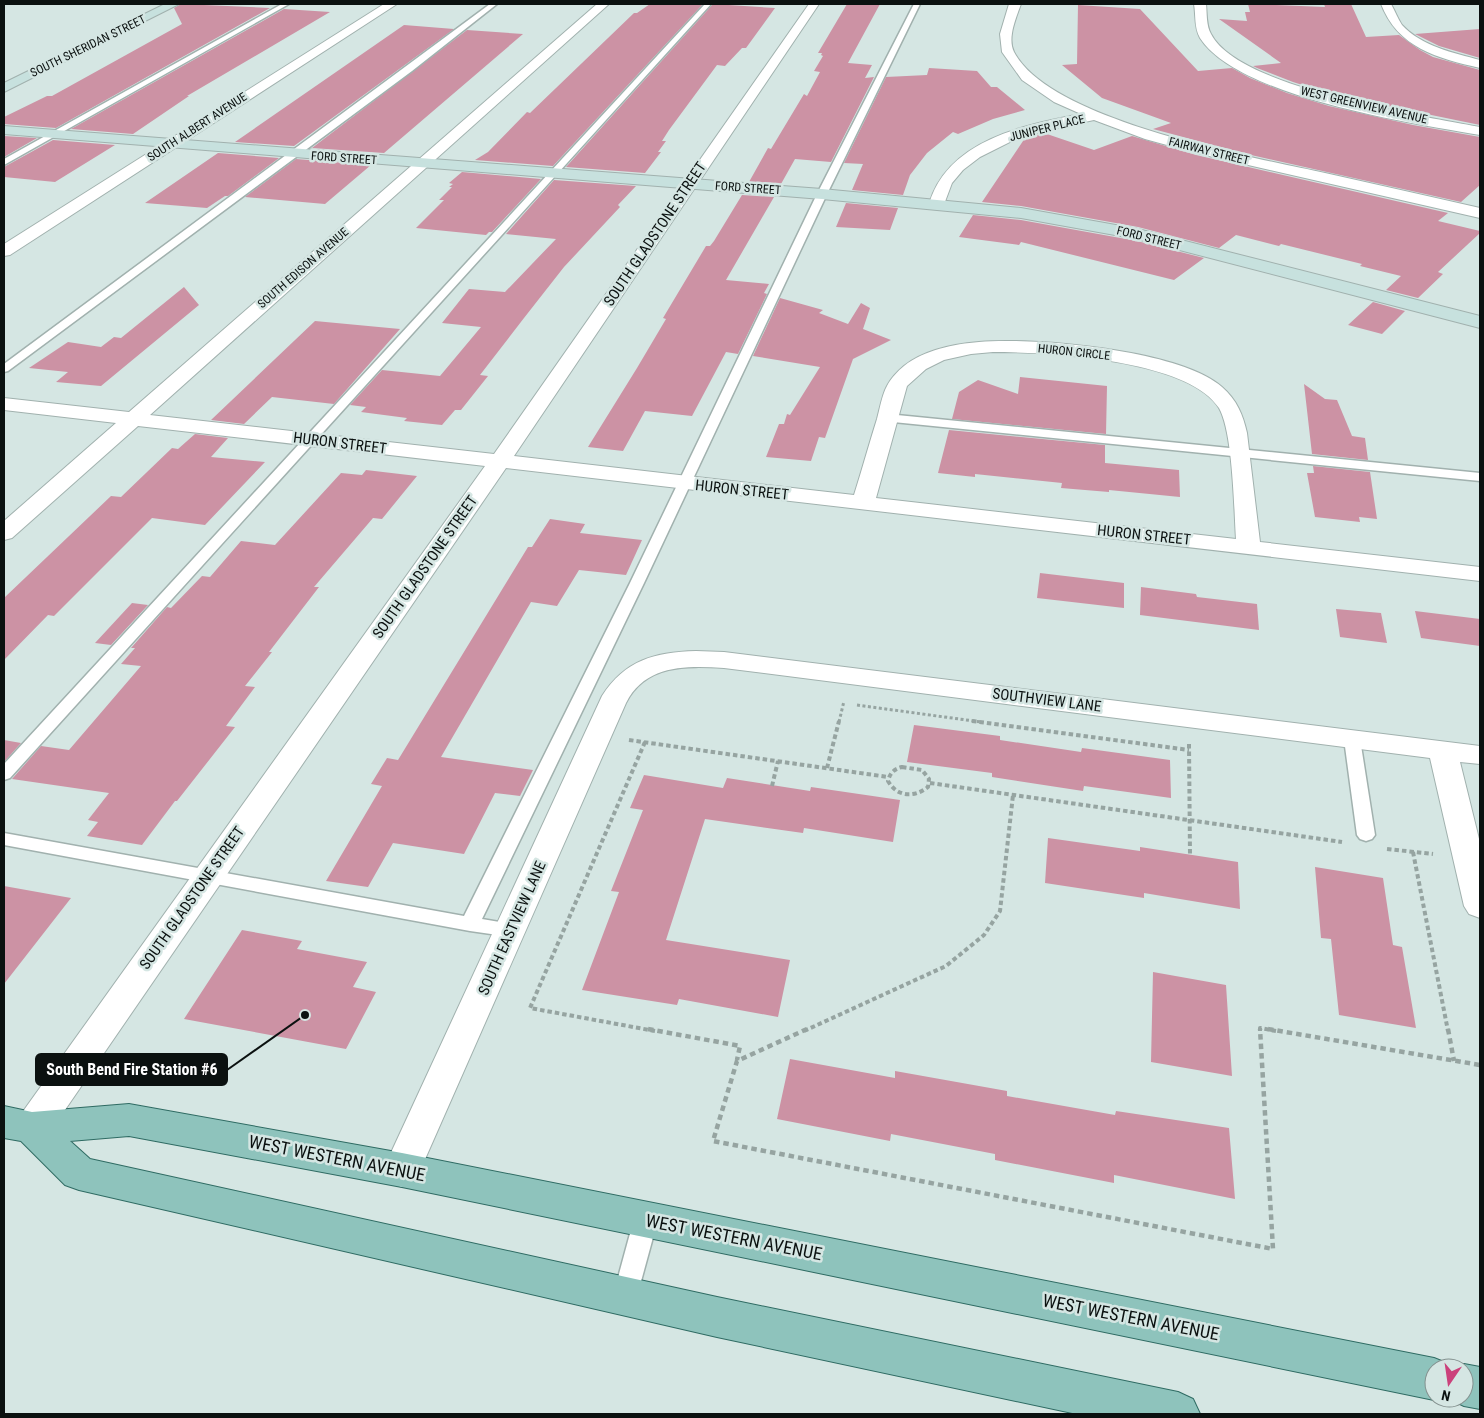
<svg xmlns="http://www.w3.org/2000/svg" width="1484" height="1418" font-family="'Roboto Condensed',sans-serif">
<style>
.building{fill:#cc92a4}
.lines{fill:none;stroke-linecap:round;stroke-linejoin:round}
.lane-casing{stroke:#a1b1ae;stroke-width:3}
.street-casing{stroke:#a1b1ae;stroke-width:2}
.secondary-casing{stroke:#a1b1ae;stroke-width:2}
.primary-casing{stroke:#2f6b63;stroke-width:2}
.path-far2{stroke:#96a4a1;stroke-width:3;stroke-dasharray:3 2.5;stroke-linecap:butt}
.path-far1{stroke:#96a4a1;stroke-width:4;stroke-dasharray:4.5 3;stroke-linecap:butt}
.path{stroke:#96a4a1;stroke-width:4.5;stroke-dasharray:5.5 4;stroke-linecap:butt}
.lane{fill:#fff;fill-rule:evenodd}
.street{fill:#fff;fill-rule:evenodd}
.secondary{fill:#c7e1de;fill-rule:evenodd}
.primary{fill:#8ec3bc;fill-rule:evenodd}
.labels{text-anchor:middle;dominant-baseline:central;stroke-width:5;stroke-linejoin:round;paint-order:stroke}
.far-street-label{font-size:12px;fill:#0b1110;stroke:#d5e6e3}
.street-label{font-size:15px;fill:#0b1110;stroke:#d5e6e3}
.near-street-label{font-size:18px;fill:#0b1110;stroke:#d5e6e3}
.leader{fill:none;stroke:#0b1110;stroke-width:2}
.callout-dot{fill:#0b1110;stroke:#d5e6e3;stroke-width:2}
.callout{fill:#0b1110;stroke:#0b1110;stroke-width:2}
.callout-label{font-size:16px;text-anchor:middle;font-weight:bold;fill:#fff}
</style>
<rect width="100%" height="100%" fill="#d5e6e3"/>
<path class="building" d="M181 4 270 8 56 128 4 124V117L47 96H52L182 24 174 8Z
M650 4H703L553 166 475 160 488 152 527 112 530 113 634 13H637Z
M713 4 775 8 746 48H742L725 66 717 65 669 130 662 141H666L658 152H661L645 173 566 167Z
M847 4H880L848 63 872 65 865 78 874 77 831 162 795 159 781 184 749 182 768 148 771 149 804 94 807 96 820 72 814 71 823 56 821 55 822 53H818Z
M1248 4 1325 7 1324 4H1351L1366 37 1399 35 1420 50 1433 57 1480 70V125L1334 95 1293 82 1257 68 1253 66 1281 63 1219 19 1247 21 1245 12H1250Z
M1078 5 1140 9 1198 71 1232 68 1250 78 1287 93 1329 106 1413 125 1480 137V185L1461 202 1251 155 1153 129 1171 123 1102 98 1062 65 1077 64Z
M284 9 330 12 187 96H189L133 134 71 129Z
M404 25 454 29 294 146 235 142Z
M1480 29V58L1439 46 1415 34Z
M467 30 523 34 384 153 312 148Z
M929 68 977 71 991 87H997L1025 110 993 119 958 134 953 132 927 153 910 175 903 195 852 190 863 164 844 163 886 77 927 75Z
M1044 133 1094 150 1132 136 1196 155 1448 213 1438 221 1480 231V233L1438 272 1443 274 1418 298 1386 290 1401 276 1360 266 1362 264 1281 244 1279 246 1236 235 1219 248 1138 227 1021 206 982 202 1025 138Z
M4 136 37 138 4 157Z
M53 140 115 145 55 182 4 177V167Z
M218 153 279 158 228 196H225L207 208 145 203Z
M296 159 371 165 325 204 245 197Z
M462 172 541 179 492 232H489L486 235 416 228 444 200H439L452 187H449L453 184 449 183Z
M554 180 636 186 618 205 620 207 564 267 524 318 480 375 488 376 461 410H455L442 425 404 421 407 418 361 412 366 407 350 405 382 370 440 376 481 327 442 323 469 289 505 292 556 239 506 234Z
M742 195 774 197 726 280 769 284 764 293 767 294 738 354 726 352 692 416 645 411 623 451 588 447 637 368 666 319 663 318 706 246H710L714 241Z
M846 203 898 208 890 230 836 227Z
M973 215 1021 220 1137 241 1204 258 1174 280 1021 242 1019 245 959 237Z
M184 287 199 305 101 386 56 382 68 372 29 368 68 342 101 347 114 337 121 338Z
M780 298 823 310 819 313 848 324 861 303 870 308 863 329 891 340 853 359 825 438 819 437 811 461 766 457 779 424H784L787 414 790 415 820 367 753 356Z
M1373 302 1405 311 1382 334 1348 325Z
M315 321 400 329 334 404 272 397 244 424 211 420Z
M1020 377 1107 386 1106 434 952 419 959 392 978 380 1018 394Z
M1304 384 1325 399 1337 400 1352 436 1365 438 1368 460 1312 454Z
M949 430 1105 445V463L1179 470 1180 497 1109 490V492L1061 488 1062 483 975 474V477L938 473Z
M195 434 228 438 211 457 265 462 205 525 152 518 54 616 48 615 4 660V598L111 496 121 497 172 448 178 449Z
M1313 466 1370 472 1377 519 1359 517 1360 522 1315 517 1307 473H1314Z
M366 470 417 476 382 519 373 518 314 587H319L269 652H272L245 686 255 687 226 726 235 727 177 801H175L142 845 87 836 98 822 88 820 109 793 12 779 41 746 69 750 141 666 121 664 135 648H131L167 607 171 608 202 576 210 577 241 541 275 545 341 473 362 475Z
M550 519 585 524 580 533 642 540 626 575 579 570 557 606 531 602 441 757 533 770 520 796 495 793 464 854 393 843 368 887 326 881 382 786 371 784 387 758 398 760 528 547H532Z
M1040 573 1124 583V608L1037 598Z
M1141 587 1196 594 1197 597 1257 604 1259 630 1140 615Z
M132 603 148 605 111 645 95 643Z
M1336 609 1381 613 1387 643 1340 637Z
M1415 611 1480 619V646L1421 638Z
M914 725 1000 736V740L1081 752 1082 748 1170 760 1171 798 1084 786 1083 791 992 777V773L907 762Z
M4 740 21 743 4 762Z
M644 775 723 788 727 778 810 791 811 787 900 800 893 842 804 828 803 833 705 819 666 940 790 960 778 1017 679 999 677 1005 582 990 619 892 611 891 643 810 630 808Z
M1048 838 1140 851V847L1238 862 1240 909 1144 893V898L1045 883Z
M1315 867 1383 878 1393 945 1402 947 1416 1028 1339 1015 1331 939 1321 938Z
M4 886 71 898 4 984Z
M242 930 302 941 297 949 367 962 353 987 376 992 346 1049 184 1019Z
M1153 972 1226 985 1232 1076 1151 1062Z
M790 1059 895 1078V1071L1007 1091V1096L1115 1115 1116 1111 1229 1128 1235 1199 1114 1175V1183L995 1160V1154L891 1134 890 1141 777 1119Z"/>
<g class="lines">
<g class="lane-casing">
<path id="lane" d="M282 4H289L4 165V159Z
M490 4H497L412 71 8 371 4 372V364Z
M705 4H711L10 778 4 780V764Z
M914 4H920L827 194 644 583 482 919 518 925 521 930 518 935 511 937 470 931 4 845V833L464 916 630 583 817 194Z
M887 414 1480 473V481L883 421 881 418Z
M1352 734 1358 735 1360 739 1375 835 1372 839 1366 841 1360 839 1357 835 1344 739 1346 735Z
M646 1209 654 1212 658 1219 637 1296 634 1304 625 1307 616 1304 613 1296 634 1219 638 1212Z"/>
</g>
<g class="street-casing">
<path id="street" d="M384 4H397L10 255 4 256V244Z
M597 4H609L150 415 494 454 809 4H819L514 456 854 495C862 470 869 444 877 419 880 408 882 395 887 386 891 378 898 371 904 366 924 350 954 344 979 342 1035 337 1180 350 1222 387 1237 400 1243 415 1247 433L1260 542 1480 567V581L506 468 45 1139 32 1144 19 1139 13 1128 19 1117 485 466 138 426 12 538 4 540V521L116 423 4 410V398L129 412ZM993 352C1046 352 1188 359 1219 408 1233 432 1234 509 1236 539L876 498 907 386 926 369 944 360 971 354Z
M1009 4H1021C1016 18 1007 38 1014 52 1050 121 1252 157 1325 173 1377 185 1429 196 1480 208V218L1196 153 1145 139 1094 120 1056 128 1018 138 980 157 963 170 952 183 943 207H931L929 204C948 140 1024 125 1081 114L1054 102 1022 80 1002 52 1000 34Z
M1194 4H1206C1207 13 1206 26 1211 34 1238 88 1422 116 1480 127V135C1413 124 1238 97 1200 38 1194 28 1196 15 1194 4Z
M1381 4H1391C1395 11 1398 19 1402 25 1421 46 1454 53 1480 60V68C1437 58 1398 48 1381 4Z
M696 651 724 652 1480 746V764L1460 762 1480 843V918L1469 914 1464 906 1430 758 724 668C687 666 646 664 626 703L415 1182 402 1187 389 1182 383 1170 602 696C625 660 655 652 696 651Z"/>
</g>
<g class="secondary-casing">
<path id="secondary" d="M165 4H179L4 92V83Z
M4 126 822 189 1021 208 1138 229 1480 316V328L1137 239 1021 218 822 199 4 134Z"/>
</g>
<g class="primary-casing">
<path id="primary" d="M129 1104 402 1153 1434 1358 1449 1364 1451 1368H1434V1398H1439L1434 1400 402 1187 129 1136 70 1141 90 1159 717 1297 1178 1392 1193 1399 1200 1414H1077L717 1337 79 1190 65 1185 21 1141 4 1138V1106L32 1112Z
M1464 1364 1480 1367V1409L1464 1406 1448 1398H1464V1368H1454Z"/>
</g>
<path class="path-far2" d="M857 705 981 722
M839 722 844 701"/>
<path class="path-far1" d="M972 721 1189 750
M629 740 888 777
M645 742 530 1008 655 1031
M1189 744 1190 855
M902 767 922 770 929 779 928 787C914 798 897 797 888 781 890 773 894 769 902 767Z
M827 768 839 721
M930 783 1342 842
M772 786 778 761
M1387 849 1433 854
M1413 852 1448 1031
M804 1031 946 966 984 935 1000 911 1013 795
M1260 1031V1028L1276 1031"/>
<path class="path" d="M648 1029 740 1046 737 1060
M807 1029 737 1061 713 1141 1273 1249 1260 1029
M1268 1029 1480 1065
M1448 1029 1454 1061"/>
<use href="#lane" class="lane"/>
<use href="#street" class="street"/>
<use href="#secondary" class="secondary"/>
<use href="#primary" class="primary"/>
</g>
<g class="labels">
<g class="far-street-label">
<text transform="translate(88 46) rotate(-26)">SOUTH SHERIDAN STREET</text>
<text transform="translate(1364 105) rotate(13)">WEST GREENVIEW AVENUE</text>
<text transform="translate(197 127) rotate(-33)">SOUTH ALBERT AVENUE</text>
<text transform="translate(1047 128) rotate(-14)">JUNIPER PLACE</text>
<text transform="translate(1209 151) rotate(14)">FAIRWAY STREET</text>
<text transform="translate(344 158) rotate(4)">FORD STREET</text>
<text transform="translate(748 188) rotate(4)">FORD STREET</text>
<text transform="translate(1149 238) rotate(14)">FORD STREET</text>
<text transform="translate(303 268) rotate(-41)">SOUTH EDISON AVENUE</text>
<text transform="translate(1074 352) rotate(6)">HURON CIRCLE</text>
</g>
<g class="street-label">
<text transform="translate(655 234) rotate(-56)">SOUTH GLADSTONE STREET</text>
<text transform="translate(340 443) rotate(7)">HURON STREET</text>
<text transform="translate(742 490) rotate(6)">HURON STREET</text>
<text transform="translate(1144 535) rotate(6)">HURON STREET</text>
<text transform="translate(425 567) rotate(-55)">SOUTH GLADSTONE STREET</text>
<text transform="translate(1047 700) rotate(7)">SOUTHVIEW LANE</text>
<text transform="translate(192 898) rotate(-55)">SOUTH GLADSTONE STREET</text>
<text transform="translate(512 928) rotate(-66)">SOUTH EASTVIEW LANE</text>
</g>
<g class="near-street-label">
<text transform="translate(337 1158) rotate(11)">WEST WESTERN AVENUE</text>
<text transform="translate(734 1237) rotate(11)">WEST WESTERN AVENUE</text>
<text transform="translate(1131 1317) rotate(11)">WEST WESTERN AVENUE</text>
</g>
</g>
<path class="leader" d="M305 1015L227 1070"/>
<circle class="callout-dot" cx="305" cy="1015" r="5"/>
<rect class="callout" x="36" y="1054" width="191" height="31" rx="5"/>
<g class="callout-label">
<text x="132" y="1075">South Bend Fire Station #6</text>
</g>
<rect width="1484" height="1418" fill="none" stroke="#0b1110" stroke-width="10"/>
<g transform="translate(1449 1383) rotate(193)"><circle r="24" fill="#d5e6e3" stroke="#84918f"/>
<path d="M0-4L9 19L0 12L-9 19Z" fill="#cb417b"/>
<text y="-8" font-size="14" font-weight="bold" text-anchor="middle" fill="#0b1110">N</text>
</g>
</svg>
